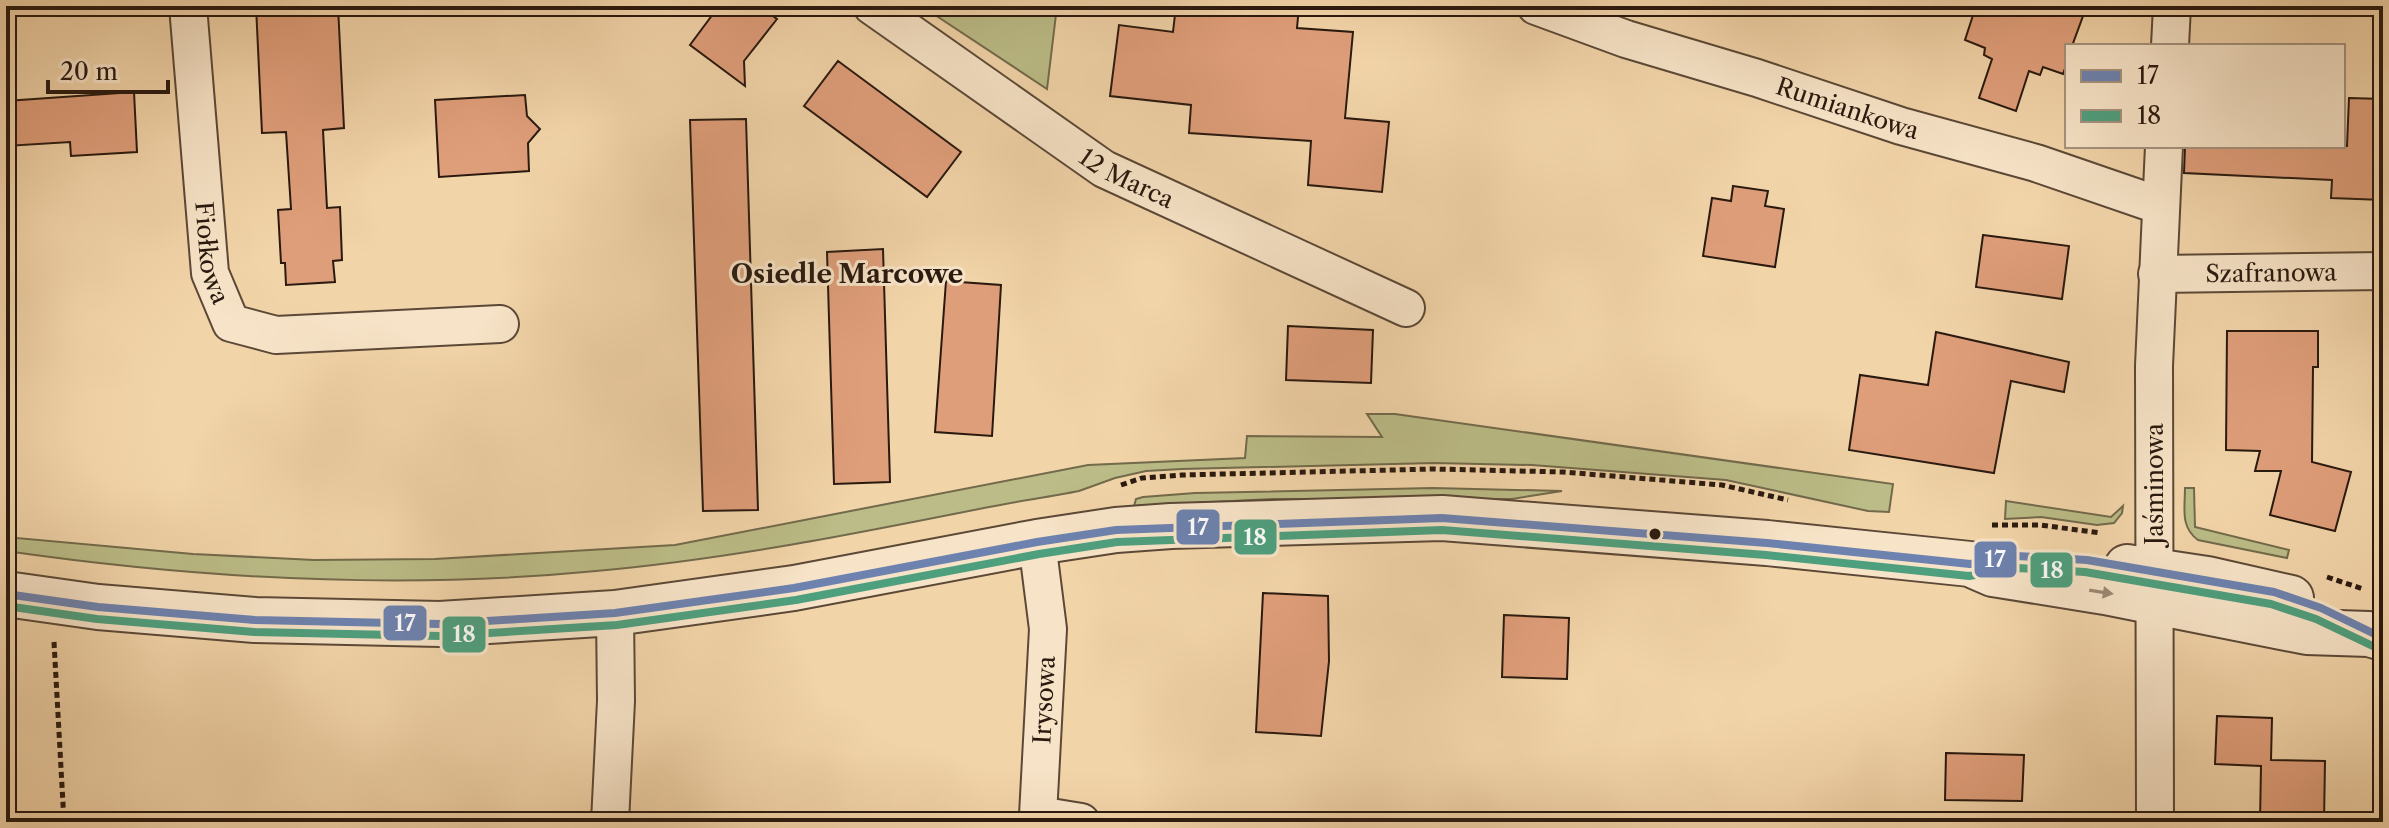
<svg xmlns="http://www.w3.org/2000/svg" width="2389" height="828" font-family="'Libre Caslon Text',serif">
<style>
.green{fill:#bbbc87;stroke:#726a4b;stroke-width:2}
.building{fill:#df9e7a;stroke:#29190f;stroke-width:2}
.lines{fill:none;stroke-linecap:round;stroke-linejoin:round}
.minor-casing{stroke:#5b4836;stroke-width:40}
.tertiary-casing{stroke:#5b4836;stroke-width:48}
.path{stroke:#29190f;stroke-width:5;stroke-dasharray:6 4;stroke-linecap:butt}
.minor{stroke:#f7e3c7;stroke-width:36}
.tertiary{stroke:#f7e3c7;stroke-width:44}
.bus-1-casing{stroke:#f7e3c7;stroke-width:14}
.bus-2-casing{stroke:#f7e3c7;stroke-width:14}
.bus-1{stroke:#6d82af;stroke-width:8}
.bus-2{stroke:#4e9f7e;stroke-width:8}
.oneway{fill:#9a8874}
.bus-dot{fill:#29190f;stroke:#f7e3c7;stroke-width:3}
.labels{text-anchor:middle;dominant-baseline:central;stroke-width:6;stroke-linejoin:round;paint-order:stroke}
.street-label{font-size:24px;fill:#29190f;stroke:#f7e3c7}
.neighbourhood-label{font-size:26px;font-weight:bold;fill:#29190f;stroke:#f7e3c7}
.line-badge{stroke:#f7e3c7;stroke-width:3}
.badge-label{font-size:22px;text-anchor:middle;font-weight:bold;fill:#fff}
</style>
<rect width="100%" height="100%" fill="#f2d4a9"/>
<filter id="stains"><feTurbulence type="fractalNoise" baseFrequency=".0025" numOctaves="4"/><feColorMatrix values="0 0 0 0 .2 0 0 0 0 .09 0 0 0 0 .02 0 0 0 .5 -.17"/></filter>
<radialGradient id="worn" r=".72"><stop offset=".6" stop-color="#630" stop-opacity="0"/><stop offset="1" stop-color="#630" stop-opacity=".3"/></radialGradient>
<path class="green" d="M923 6H1057L1047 89 923 7Z
M1367 414H1395L1893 484 1889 512 1868 511 1726 480 1532 465 1434 463 1182 469 1146 471 1115 478 1079 491C1049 497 1019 501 989 507 859 533 729 559 596 571 400 590 201 579 6 551V537L193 554 314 560 435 559 675 545 1088 465 1245 458 1247 436 1382 437Z
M1433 488 1562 491 1512 499H1273L1134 506 1136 499 1143 497 1195 493Z
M2185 488H2194L2195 527 2289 550 2287 558 2198 540C2180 527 2185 508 2185 488Z
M2006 501 2111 517 2123 506 2122 513 2114 523 2097 525 2041 517 2005 519Z"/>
<path class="building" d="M256 6H338L344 128 323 130 327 208 340 207 342 260 333 261 335 282 286 285 285 263H281L278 210 291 209 286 132 262 133Z
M719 6H759L777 19 744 61 745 86 690 45Z
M1176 6H1299L1297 28 1353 32 1345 118 1389 122 1382 192 1308 185 1311 141 1189 133 1191 105 1110 96 1119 25 1173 32Z
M1976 6H2056L2083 16 2072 46H2067V63L2063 74 2043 67 2040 75 2029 71 2016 111 1979 98 1992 59 1984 55 1985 48 1965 40Z
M838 61 961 152 927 197 804 106Z
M134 92 137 152 71 156 70 142 6 146V101Z
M525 95 527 116 540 129 528 143 529 171 439 177 435 100Z
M2349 98 2383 99V200L2331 198 2332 180 2184 173 2185 146H2347Z
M746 119 758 510 703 511 690 120Z
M1733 186 1768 191 1765 206 1784 209 1775 267 1703 256 1712 198 1731 201Z
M1983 235 2069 246 2062 299 1976 287Z
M883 249 890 482 834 484 827 252Z
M946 281 1001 285 992 436 935 432Z
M1288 326 1373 330 1371 383 1286 380Z
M2227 331H2318V367H2313L2312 462 2351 472 2335 531 2270 515 2281 471H2255L2260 451 2226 450Z
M1936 332 2069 362 2064 392 2011 381 1994 473 1849 450 1860 375 1928 385Z
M1263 593 1328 596 1329 661 1321 736 1256 732Z
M1504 615 1569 618 1567 679 1502 677Z
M2217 716 2272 718 2271 760 2325 761 2324 822H2260L2261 766 2215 764Z
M1946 753 2024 755 2022 801 1945 800Z"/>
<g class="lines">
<g class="minor-casing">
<g id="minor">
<path id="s1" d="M188 6 210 273 231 323 276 335 500 324"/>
<path id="s2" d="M872 6 1104 169 1406 308"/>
<path id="s3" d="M1536 6 1626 39 1757 78 1901 126 2036 163 2161 206"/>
<path d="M2170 46 2172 6"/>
<path id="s4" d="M2157 274 2383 271"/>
<path d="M1037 542 1048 629 1038 815 1081 822"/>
<path d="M610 822 616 701 615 613"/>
<path d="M2155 822 2154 366 2164 146"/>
</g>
</g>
<g class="tertiary-casing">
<path id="tertiary" d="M2127 567 2207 579 2291 598
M6 594 98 607 255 620 440 624 615 613 794 588 1037 542 1116 530 1171 526 1442 518 1767 543 1970 564 1993 574 2105 592 2307 632 2369 634 2383 638"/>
</g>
<path class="path" d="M1121 485 1142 478 1182 475 1434 469 1563 472 1722 485 1788 500
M1992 525H2040L2101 533
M2327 577 2363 589
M54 642 64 822"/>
<use href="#minor" class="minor"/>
<use href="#tertiary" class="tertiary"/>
<g class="bus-1-casing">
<path id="bus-1" d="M6 594 98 607 255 620 440 624 615 613 794 588 1037 542 1116 530 1442 518 1767 543 1970 564 2017 556 2087 560 2274 592 2321 608 2383 638"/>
</g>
<g class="bus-2-casing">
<path id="bus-2" d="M6 606 97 619 254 632 441 636 617 625 796 600 1039 554 1117 542 1442 530 1766 555 1969 576 2018 568 2085 572 2271 604 2316 619 2379 649"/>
</g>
<use href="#bus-1" class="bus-1"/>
<use href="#bus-2" class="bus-2"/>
</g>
<defs><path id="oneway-solid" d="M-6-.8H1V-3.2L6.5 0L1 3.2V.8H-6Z" transform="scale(2)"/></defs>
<use class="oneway" href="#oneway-solid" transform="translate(2101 592) rotate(9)"/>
<circle class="bus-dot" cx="1655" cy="534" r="7"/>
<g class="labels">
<g class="street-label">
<text stroke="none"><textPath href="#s3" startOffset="328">Rumiankowa</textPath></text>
<text stroke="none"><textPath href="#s2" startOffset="308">12 Marca</textPath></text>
<text stroke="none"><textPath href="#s1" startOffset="248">Fiołkowa</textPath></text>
<text stroke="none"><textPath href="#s4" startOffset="114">Szafranowa</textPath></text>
<text transform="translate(2154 484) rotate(-90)">Jaśminowa</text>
<text transform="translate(1044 700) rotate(-87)">Irysowa</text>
</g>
<g class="neighbourhood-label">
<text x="847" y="274">Osiedle Marcowe</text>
</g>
</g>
<g class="line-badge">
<rect x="1175" y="508" width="46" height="38" rx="8" fill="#6d82af"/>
<rect x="1233" y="518" width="45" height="38" rx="8" fill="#4e9f7e"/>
<rect x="1973" y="540" width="45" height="39" rx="8" fill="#6d82af"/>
<rect x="2029" y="551" width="45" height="38" rx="8" fill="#4e9f7e"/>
<rect x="382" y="604" width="46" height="38" rx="8" fill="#6d82af"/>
<rect x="441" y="615" width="46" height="39" rx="8" fill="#4e9f7e"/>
</g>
<g class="badge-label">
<text x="1198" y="535">17</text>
<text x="1255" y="545">18</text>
<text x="1995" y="567">17</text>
<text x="2052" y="578">18</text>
<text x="405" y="631">17</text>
<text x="464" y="642">18</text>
</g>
<rect width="2389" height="828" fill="none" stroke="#f2d4a9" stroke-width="32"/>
<rect x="8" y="8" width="2373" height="812" fill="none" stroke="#29190f" stroke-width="4"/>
<rect x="16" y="16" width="2357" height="796" fill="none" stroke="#29190f" stroke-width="2"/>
<rect x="2065" y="44" width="280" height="104" fill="#f7e3c7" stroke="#a5927d" stroke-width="2"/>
<rect x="2081" y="70" width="40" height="12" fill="#6d82af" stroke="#a5927d" stroke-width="2"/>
<text x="2137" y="84" font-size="24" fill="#29190f">17</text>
<rect x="2081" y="110" width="40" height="12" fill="#4e9f7e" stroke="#a5927d" stroke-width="2"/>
<text x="2137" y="124" font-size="24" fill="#29190f">18</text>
<path d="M48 80v12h120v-12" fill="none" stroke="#29190f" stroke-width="4"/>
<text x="60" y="80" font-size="24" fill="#29190f" stroke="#f7e3c7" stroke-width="6" paint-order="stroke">20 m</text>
<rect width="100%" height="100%" filter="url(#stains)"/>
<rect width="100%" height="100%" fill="url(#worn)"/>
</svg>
